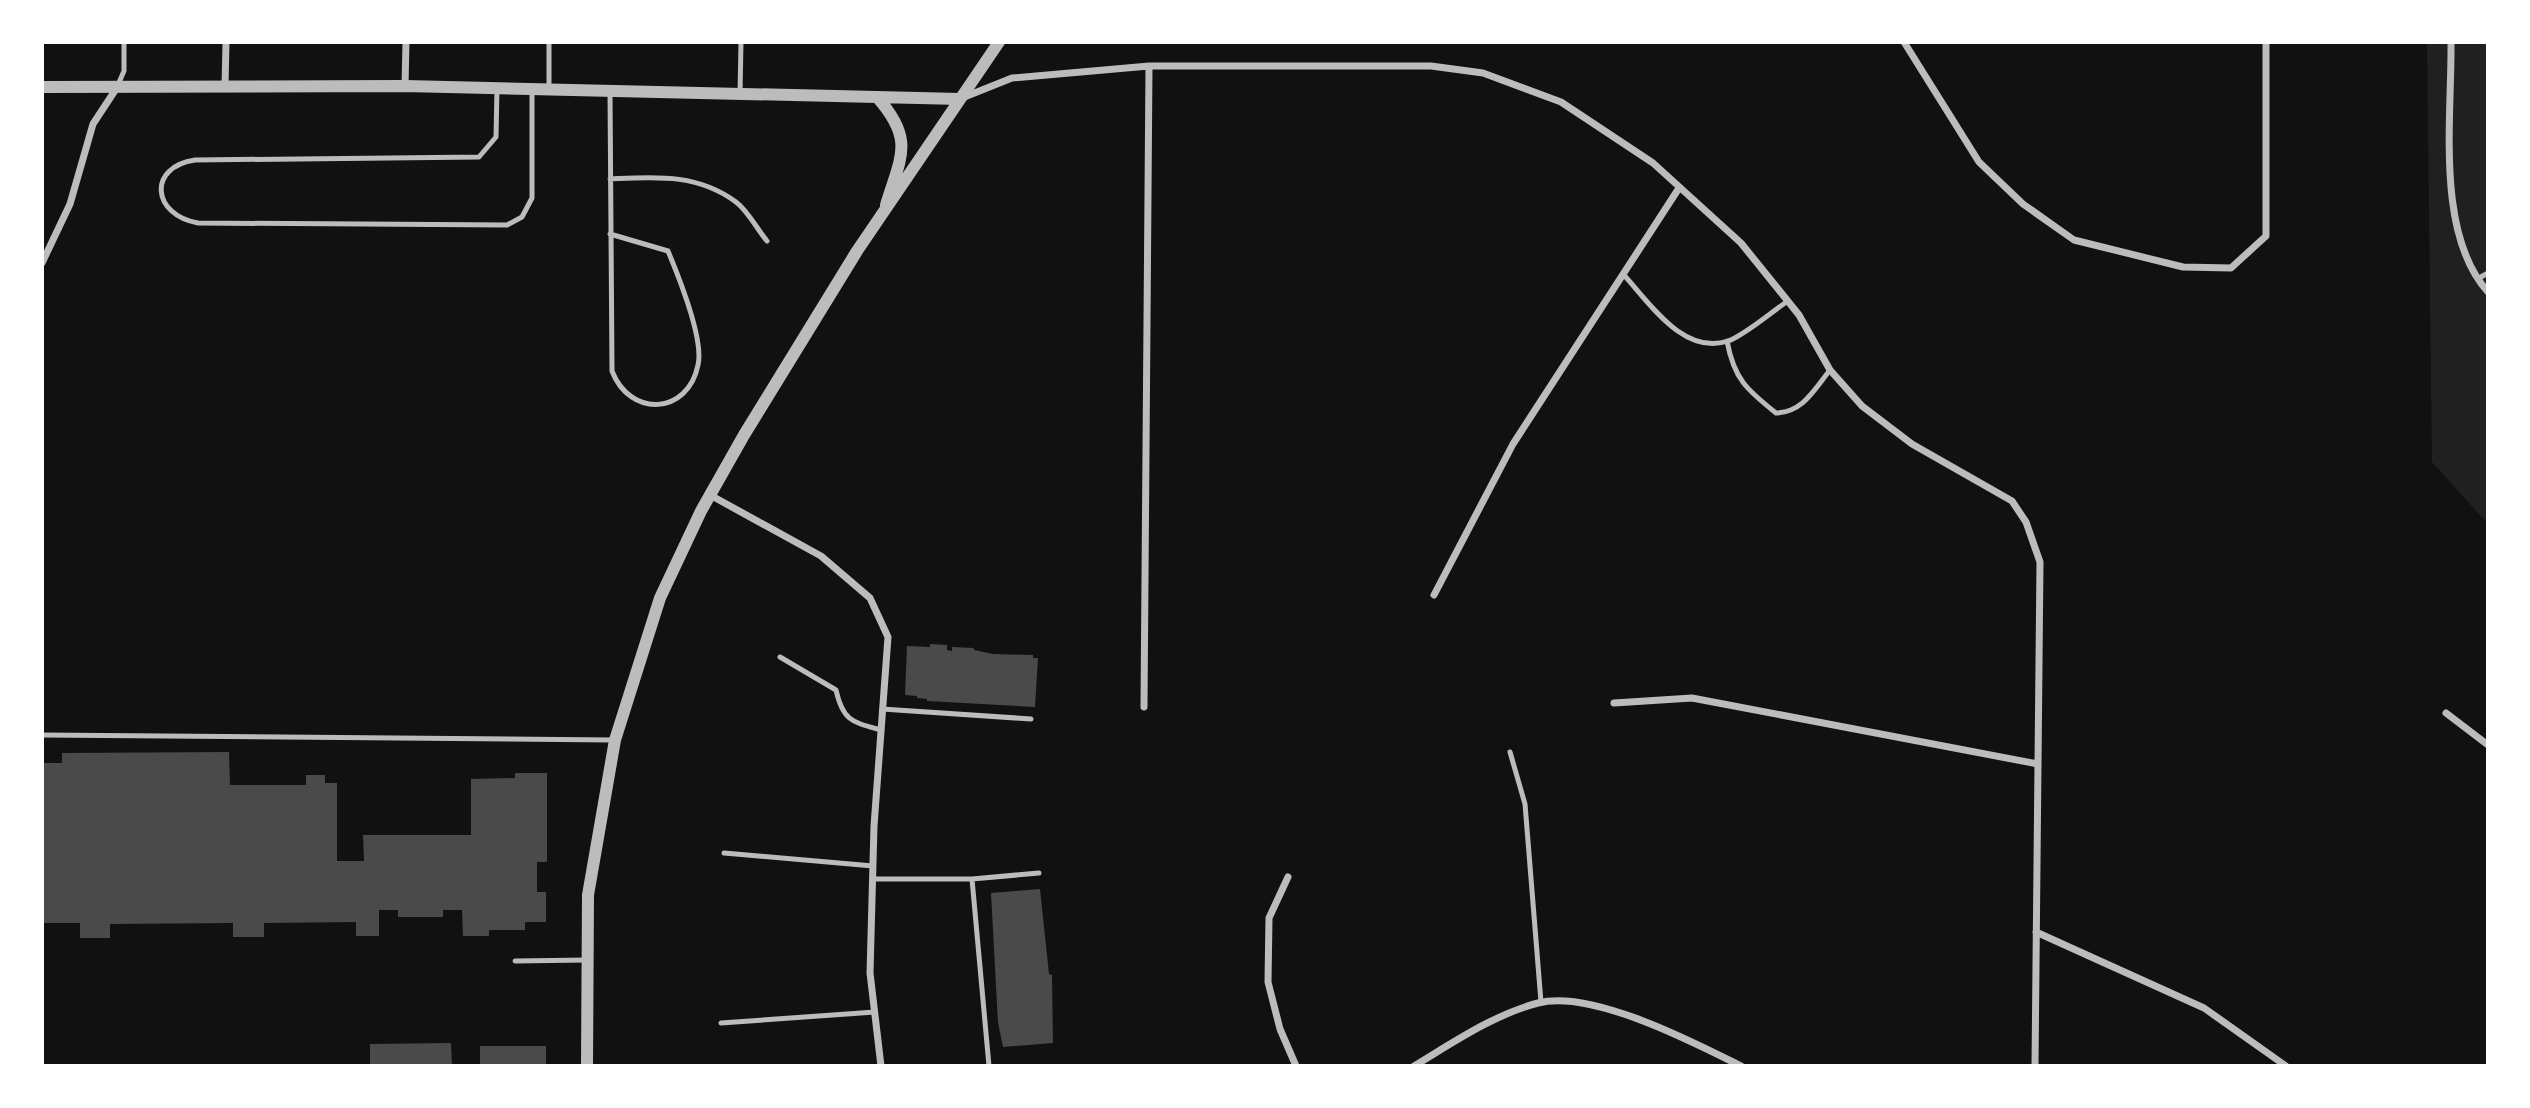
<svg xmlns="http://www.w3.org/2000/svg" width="2530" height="1108" font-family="'Titillium Web',sans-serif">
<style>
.green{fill:#202020}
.building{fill:#4a4a4a}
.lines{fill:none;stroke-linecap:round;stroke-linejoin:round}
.service{stroke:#bcbcbc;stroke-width:5}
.minor{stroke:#bcbcbc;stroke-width:7}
.tertiary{stroke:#bcbcbc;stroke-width:12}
</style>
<rect width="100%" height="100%" fill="#111"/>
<path class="green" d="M2427 42H2488V524L2432 462Z"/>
<path class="building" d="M930 644 947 645V650L952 651V647L974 648V650L993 654 1033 655V658H1038L1035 707 927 701V699L917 698V696L905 695 907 646 930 647Z
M229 752 230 785H306V775H325V783H337V861H364L363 835H471V779L515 778V773H547V862H537V892H546V922H525V930H489V936H463L462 910H443V917H398V910H379V936H356V922L264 923V937H233V923L110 924V938H80V923H42V763H62V753Z
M1040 889 1049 974 1052 975 1053 1043 1003 1047 998 1023 991 893Z
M451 1043 452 1066H370V1044Z
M480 1046H546V1066H480Z"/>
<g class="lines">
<path class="service" d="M549 42V89
M117 87 124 71V42
M497 88 496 137 479 157 195 160C147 167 152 215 198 223L507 225 522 217 532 198V91
M610 91 612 371C630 418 688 415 698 365 704 340 678 275 668 251L610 234
M740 94 741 42
M610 179C655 177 697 173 736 202 748 211 757 229 767 241
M1623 274C1649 302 1683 356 1728 341 1745 335 1771 312 1788 301
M2479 278 2488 273
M1727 341C1734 379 1747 390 1776 413 1803 412 1814 390 1830 370
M780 657 836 690C843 721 852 722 881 730
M882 709 1031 719
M42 735 613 740
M1510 752 1525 804 1541 1002
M724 853 873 866
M873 879H972L1039 873
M972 879 989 1066
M515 961 587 960
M721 1023 875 1012"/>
<path class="minor" d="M1904 42 1979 162 2023 204 2074 240 2183 267 2231 268 2266 236V42
M2451 42C2452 117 2435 233 2488 292
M225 86 226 42
M405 86 406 42
M962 98 1012 78 1149 66H1431L1483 73 1561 102 1653 163 1741 243 1799 315 1830 370 1862 406 1912 444 2012 501 2026 522 2040 562 2035 1066
M42 263 70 204 93 124 116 89
M710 495 821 556 870 598 888 637 874 826 870 973 881 1066
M1434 595 1513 444 1679 188
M1614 703 1692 698 2038 764
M1144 707 1149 66
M2446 713 2488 745
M1288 877 1269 918 1268 982 1280 1029 1296 1066
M2036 932 2204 1008 2286 1066
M1414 1066C1454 1042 1493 1015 1538 1003 1591 989 1693 1042 1741 1066"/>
<path class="tertiary" d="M42 87 405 86 960 99
M877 97C915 140 901 156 886 205
M587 1066 588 895 615 740 660 598 701 511 744 435 857 251 999 42"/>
</g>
<rect width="2530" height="1108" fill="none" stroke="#ffffff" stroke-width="88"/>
</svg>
